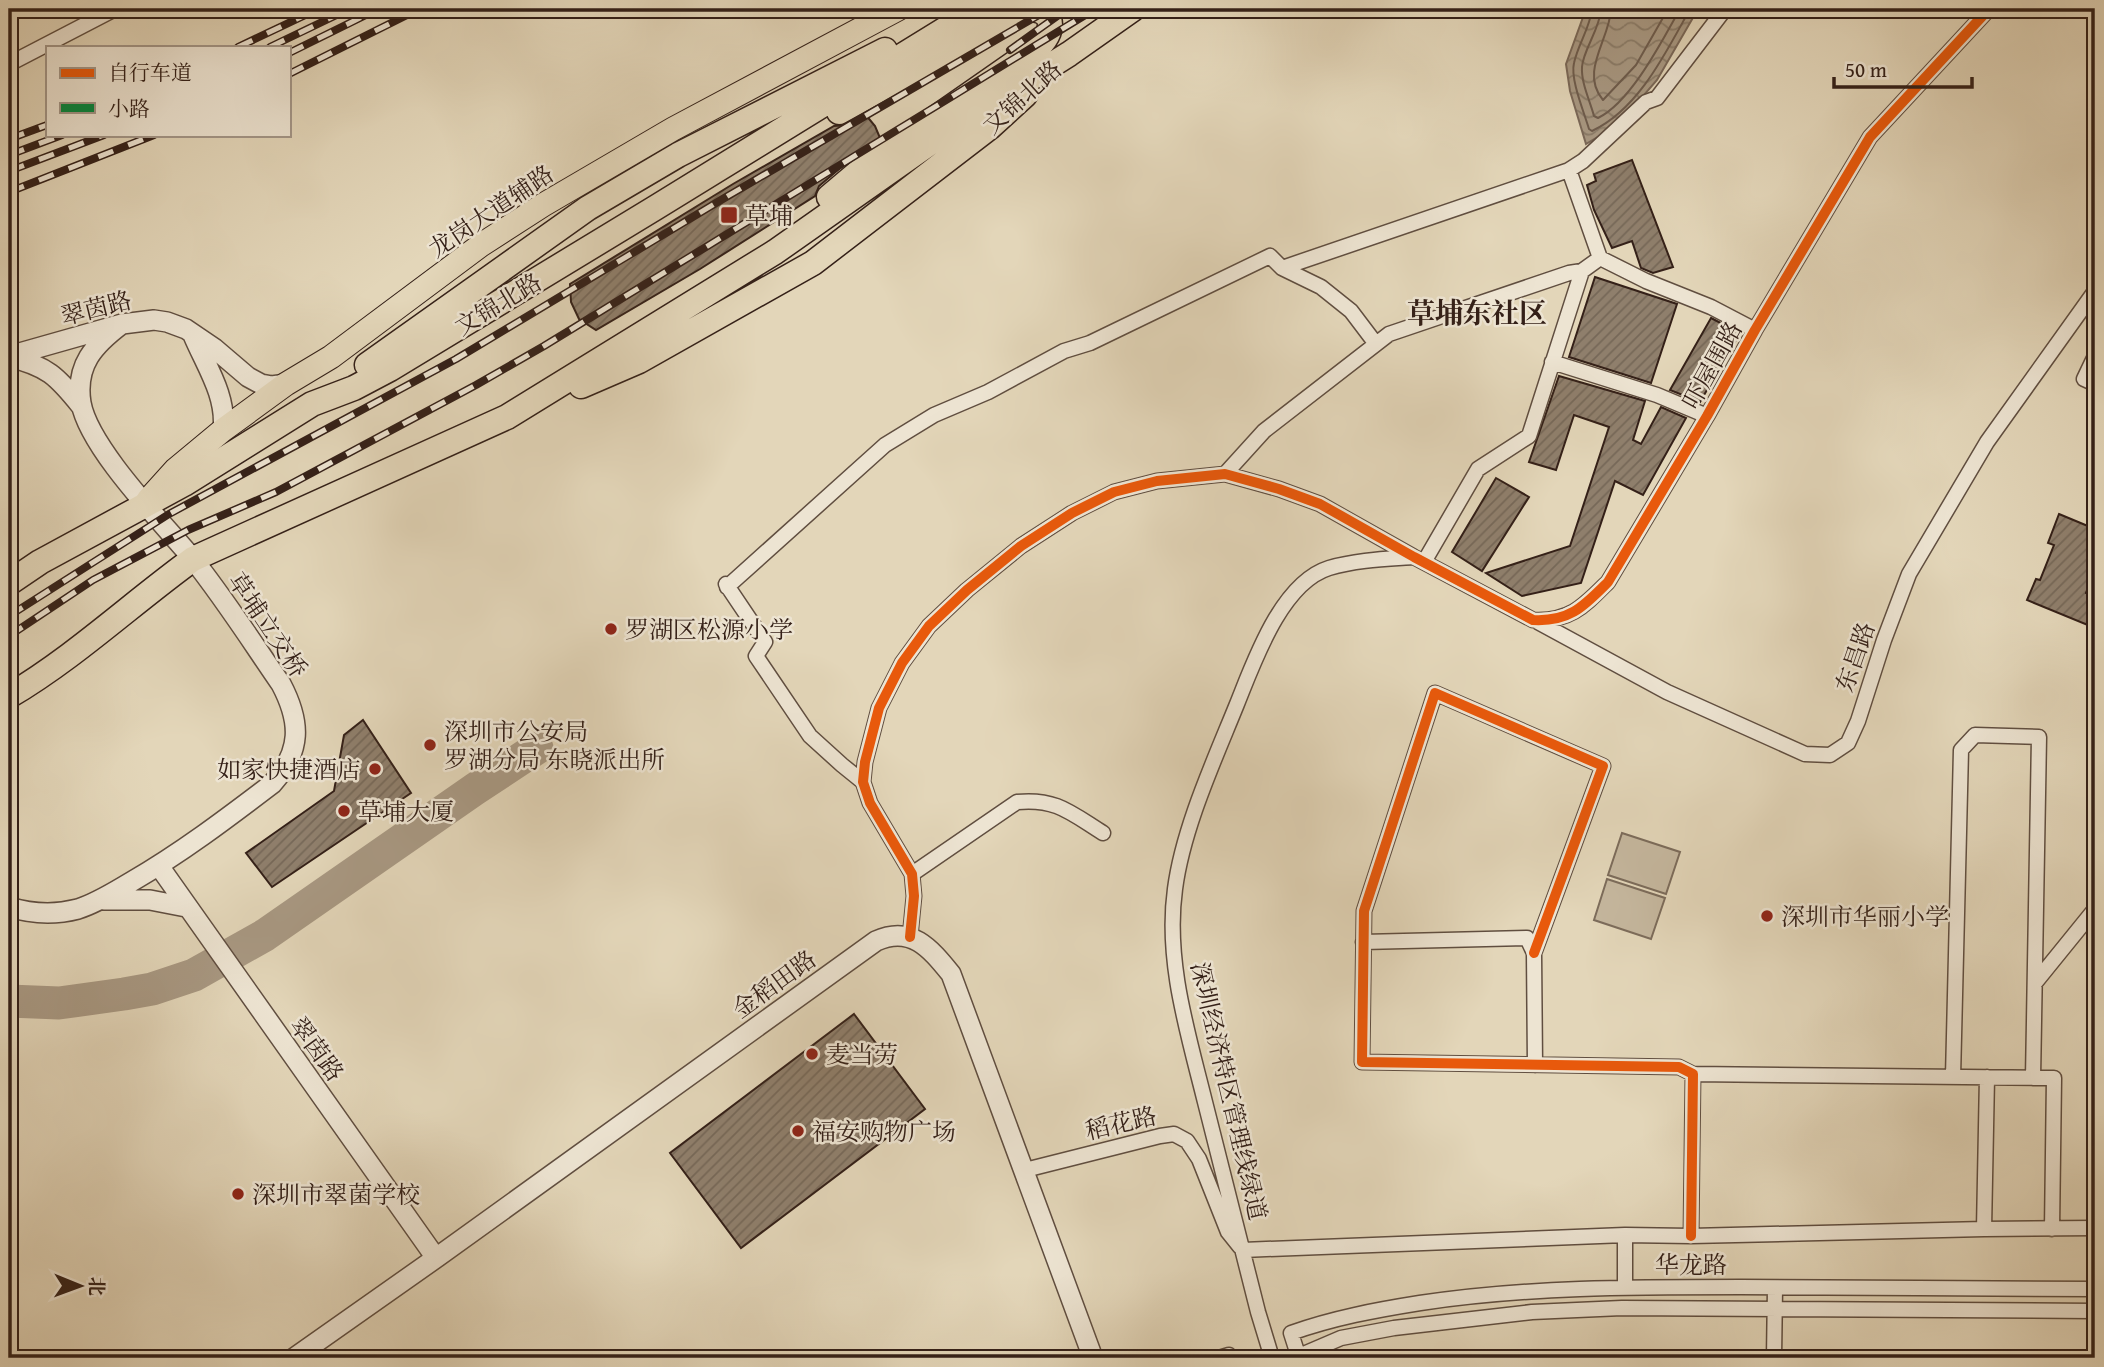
<svg xmlns="http://www.w3.org/2000/svg" width="2104" height="1367" font-family="'Gentium Book Plus','Noto Serif SC',serif">
<style>
.grass{fill:#c5b79e;stroke:#7c6c5b;stroke-width:2}
.water{fill:url(#water-waves);stroke:#7a6858;stroke-width:2}
.lines{fill:none;stroke-linecap:round;stroke-linejoin:round}
.shore{stroke:#6e5c4d;stroke-width:2}
.river{stroke:#a89882;stroke-width:33}
.building{fill:url(#building-hatch);stroke:#342018;stroke-width:2}
.minor-casing{stroke:#604e40;stroke-width:17}
.tertiary-casing{stroke:#604e40;stroke-width:22}
.primary-casing{stroke:#342018;stroke-width:25}
.trunk-casing{stroke:#342018;stroke-width:27}
.minor{stroke:#ede4d2;stroke-width:14}
.tertiary{stroke:#ede4d2;stroke-width:19}
.primary{stroke:#e3d6b9;stroke-width:23}
.trunk{stroke:#e3d6b9;stroke-width:24}
.rail-casing{stroke:#342018;stroke-width:8}
.rail{stroke:#ede4d2;stroke-width:5;stroke-dasharray:16;stroke-linecap:butt}
.quiet{stroke:#00873e;stroke-width:9;stroke-dasharray:18 9;stroke-linecap:butt}
.cycleway-casing{stroke:#ede4d2;stroke-width:15}
.cycleway{stroke:#e8590c;stroke-width:10}
.poi-dot{fill:#8f2418;stroke:#ede4d2;stroke-width:2.5}
.labels{text-anchor:middle;dominant-baseline:central;stroke-width:5;stroke-linejoin:round;paint-order:stroke}
.street-label{font-size:24px;fill:#342018;stroke:#ede4d2}
.poi-label{font-size:24px;fill:#342018;stroke:#ede4d2;text-anchor:start}
.quarter-label{font-size:28px;font-weight:bold;fill:#342018;stroke:#ede4d2}
</style>
<defs>
<pattern id="water-waves" width="16" height="10" patternUnits="userSpaceOnUse" patternTransform="scale(1.75)"><rect width="16" height="10" fill="#a89882"/><path d="M0 5q4-4 8 0t8 0" fill="none" stroke="#8a7c69"/></pattern>
<pattern id="building-hatch" width="6" height="6" patternUnits="userSpaceOnUse" patternTransform="scale(1.75)"><rect width="6" height="6" fill="#8f7f6c"/><path d="M-1 1l2-2M0 6l6-6M5 7l2-2" fill="none" stroke="#766858"/></pattern>
</defs>
<rect width="100%" height="100%" fill="#e3d6b9"/>
<filter id="stains"><feTurbulence type="fractalNoise" baseFrequency=".00286" numOctaves="4"/><feColorMatrix values="0 0 0 0 .2 0 0 0 0 .09 0 0 0 0 .02 0 0 0 .5 -.17"/></filter>
<radialGradient id="worn" r=".72"><stop offset=".6" stop-color="#630" stop-opacity="0"/><stop offset="1" stop-color="#630" stop-opacity=".3"/></radialGradient>
<path class="grass" d="M1622 833 1680 852 1666 894 1608 875Z
M1607 879 1665 898 1651 939 1594 920Z"/>
<path class="water" d="M1586 9H1698L1657 80 1619 124 1586 144 1570 91 1566 64Z"/>
<g class="lines">
<path class="shore" d="M1592 9C1590 28 1578 44 1574 63 1570 79 1584 112 1589 129L1592 131C1639 109 1666 52 1690 9
M1601 9C1600 29 1583 50 1582 67 1581 83 1590 101 1594 116L1598 118C1631 102 1662 41 1680 9
M1611 9C1610 39 1579 72 1603 100L1636 65 1668 9"/>
<path class="river" d="M9 1001 59 1003 124 994 152 989 194 975 265 935 475 789 537 748"/>
</g>
<path class="building" d="M865 114 875 126 880 138 851 159 819 186 815 196 700 269 596 330 579 319 571 302 570 284 733 184 834 126 846 125Z
M1632 160 1673 267 1653 273 1641 268 1632 241 1612 248 1594 210 1587 185 1596 181 1594 174Z
M1595 277 1677 304 1651 383 1569 357Z
M1711 318 1740 333 1700 402 1670 390Z
M1559 376 1645 401 1633 440 1641 444 1661 407 1686 418 1643 495 1615 481 1581 583 1522 596 1486 573 1570 546 1609 427 1574 415 1556 470 1529 462Z
M1496 478 1529 497 1482 571 1452 552Z
M2059 514 2095 529V570L2086 593 2095 597V628L2027 600 2036 579 2040 580 2054 545 2048 543Z
M363 720 411 793 272 887 246 853 334 791 344 735Z
M854 1014 925 1109 741 1248 670 1153Z"/>
<g class="lines">
<g class="minor-casing">
<path id="minor" d="M9 64 115 9
M1600 258 1646 281 1711 307 1755 330
M1282 268 1569 170
M2095 356 2084 379 2095 384
M1552 362 1657 395 1707 416
M1225 474 1264 431 1389 334 1569 273 1582 271 1600 258 1569 170 1583 161 1646 102 1657 98 1725 9
M1424 562 1478 469 1529 436 1582 271
M726 584 765 642 756 656 810 736 842 765 863 782
M727 587 885 445 934 415 988 392 1064 351 1090 343 1270 256 1282 268 1321 287 1351 311 1376 344
M1538 622 1667 692 1805 754 1830 755 1848 743 1858 721 1884 640 1909 574 1987 442 2095 291
M912 874 1017 802C1056 798 1071 813 1103 833
M910 937 914 896 912 874 870 803 863 782 865 762 879 708 902 663 929 626 967 590 1021 546 1072 513 1114 492 1157 481 1225 474 1279 489 1320 504 1414 557 1533 620C1570 622 1584 606 1608 582L1707 416 1755 330 1870 137 1989 9
M1363 942 1527 938 1534 953 1535 1065
M1534 953 1603 766 1435 693 1364 911 1362 1062 1679 1067 1693 1074 1691 1236
M2035 983 2095 909
M1693 1074 2054 1078 2052 1229
M1953 1077 1961 750 1975 735 2039 737 2033 1078
M1025 1170 1160 1136 1174 1134 1187 1141 1199 1159 1228 1232 1240 1247
M1984 1229 1987 1077
M1243 1250 1625 1235 1691 1236 1984 1229 2095 1228
M1625 1287V1235
M1299 1356 1341 1338 1394 1328 1532 1312 1622 1308 2095 1311
M1219 1358 1229 1355
M1272 1358 1258 1312C1241 1242 1223 1172 1205 1102 1188 1033 1165 961 1175 889 1183 828 1214 761 1237 704 1254 662 1281 583 1329 568 1356 560 1385 559 1413 557
M1299 1358 1291 1333C1333 1318 1376 1310 1420 1303 1526 1287 1633 1287 1741 1287 1859 1288 1977 1288 2095 1289
M1774 1358 1775 1288"/>
</g>
<g class="tertiary-casing">
<path id="tertiary" d="M193 335C206 366 227 396 223 430
M9 356 122 324 154 320 167 322 186 329 214 348 248 377 261 384 272 386 286 384
M9 357C47 366 57 376 81 406
M159 866 436 1258
M104 900H150L186 907
M9 907C32 914 55 915 78 909 97 903 114 892 131 882 181 853 226 819 272 784 302 751 301 722 281 684 252 642 224 598 192 558 162 522 89 448 81 403 75 365 94 345 122 324
M294 1358 436 1258 876 941C911 925 930 948 951 974L1093 1358"/>
</g>
<g class="primary-casing">
<path id="primary" d="M148 500 176 469 223 430 286 384 331 357 481 245 543 205 673 129 898 9"/>
</g>
<g class="trunk-casing">
<path id="trunk" d="M829 197 861 170 1039 46C1058 28 1052 5 1023 10L839 112
M367 365 588 208 678 155 885 50
M581 386 639 361 813 263 990 127 1025 95
M9 583 40 562 184 484 312 404 354 388 390 369 655 208 978 9
M9 696C75 657 131 604 193 559L507 417 775 252 947 131 1069 54 1133 9"/>
</g>
<use href="#minor" class="minor"/>
<use href="#tertiary" class="tertiary"/>
<use href="#primary" class="primary"/>
<use href="#trunk" class="trunk"/>
<g class="rail-casing">
<path id="rail" d="M238 47 318 9
M270 47 349 9
M1010 50 1067 9
M289 53 378 9
M289 74 419 9
M9 139 47 125
M9 155 62 135
M9 171 104 135
M9 192 154 135
M9 616 169 514 456 359 721 200 1049 9
M9 636 93 580 188 530 276 492 476 385 544 346 1095 9"/>
</g>
<use href="#rail" class="rail"/>
<path class="quiet" d="M1219 1358 1229 1355"/>
<g class="cycleway-casing">
<path id="cycleway" d="M910 937 914 896 912 874 870 803 863 782 865 762 879 708 902 663 929 626 967 590 1021 546 1072 513 1114 492 1157 481 1225 474 1279 489 1320 504 1414 557 1533 620C1570 622 1584 606 1608 582L1707 416 1755 330 1870 137 1989 9
M1534 953 1603 766 1435 693 1364 911 1362 1062 1679 1067 1693 1074 1691 1236"/>
</g>
<use href="#cycleway" class="cycleway"/>
</g>
<g class="poi-dot">
<rect x="720" y="206" width="18" height="18" rx="3.5"/>
<circle cx="611" cy="629" r="7"/>
<circle cx="430" cy="745" r="7"/>
<circle cx="375" cy="769" r="7"/>
<circle cx="344" cy="811" r="7"/>
<circle cx="1767" cy="916" r="7"/>
<circle cx="812" cy="1054" r="7"/>
<circle cx="798" cy="1131" r="7"/>
<circle cx="238" cy="1194" r="7"/>
</g>
<g class="labels">
<g class="street-label">
<text transform="translate(1022 97) rotate(-42)">文锦北路</text>
<text transform="translate(491 211) rotate(-34)">龙岗大道辅路</text>
<text transform="translate(498 304) rotate(-31)">文锦北路</text>
<text transform="translate(96 308) rotate(-14)">翠茵路</text>
<text transform="translate(1712 365) rotate(-61)">吓屋围路</text>
<text transform="translate(268 625) rotate(56)">草埔立交桥</text>
<text transform="translate(1855 657) rotate(-71)">东昌路</text>
<text transform="translate(774 984) rotate(-36)">金稻田路</text>
<text transform="translate(317 1049) rotate(54)">翠茵路</text>
<text transform="translate(1229 1091) rotate(77)">深圳经济特区管理线绿道</text>
<text transform="translate(1121 1123) rotate(-13)">稻花路</text>
<text x="1691" y="1264">华龙路</text>
</g>
<g class="poi-label">
<text x="745" y="215">草埔</text>
<text x="625" y="629">罗湖区松源小学</text>
<text x="444" y="731">深圳市公安局<tspan x="444" dy="28">罗湖分局 东晓派出所</tspan></text>
<text x="361" y="769" text-anchor="end">如家快捷酒店</text>
<text x="358" y="811">草埔大厦</text>
<text x="1781" y="916">深圳市华丽小学</text>
<text x="826" y="1054">麦当劳</text>
<text x="812" y="1131">福安购物广场</text>
<text x="252" y="1194">深圳市翠菌学校</text>
</g>
<g class="quarter-label">
<text x="1477" y="312">草埔东社区</text>
</g>
</g>
<rect width="2104" height="1367" fill="none" stroke="#e3d6b9" stroke-width="35"/>
<rect x="10" y="10" width="2083" height="1346" fill="none" stroke="#342018" stroke-width="3.5"/>
<rect x="18" y="18" width="2069" height="1332" fill="none" stroke="#342018" stroke-width="2"/>
<rect x="46" y="46" width="245" height="91" fill="#ede4d2" stroke="#a39688" stroke-width="2"/>
<rect x="60" y="68" width="35" height="10" fill="#e8590c" stroke="#a39688" stroke-width="2"/>
<text x="108" y="80" font-size="21" fill="#342018">自行车道</text>
<rect x="60" y="103" width="35" height="10" fill="#00873e" stroke="#a39688" stroke-width="2"/>
<text x="108" y="116" font-size="21" fill="#342018">小路</text>
<g transform="translate(80 1286) rotate(91)" stroke="#ede4d2" stroke-width="5" paint-order="stroke">
<path d="M0-5L12 26L0 18L-12 26Z" fill="#342018"/>
<text y="-10" font-size="19" font-weight="bold" text-anchor="middle" fill="#342018">北</text>
</g>
<path d="M1834 77v10h138v-10" fill="none" stroke="#342018" stroke-width="3.5"/>
<text x="1845" y="77" font-size="21" fill="#342018" stroke="#ede4d2" stroke-width="5" paint-order="stroke">50 m</text>
<rect width="100%" height="100%" filter="url(#stains)"/>
<rect width="100%" height="100%" fill="url(#worn)"/>
</svg>
